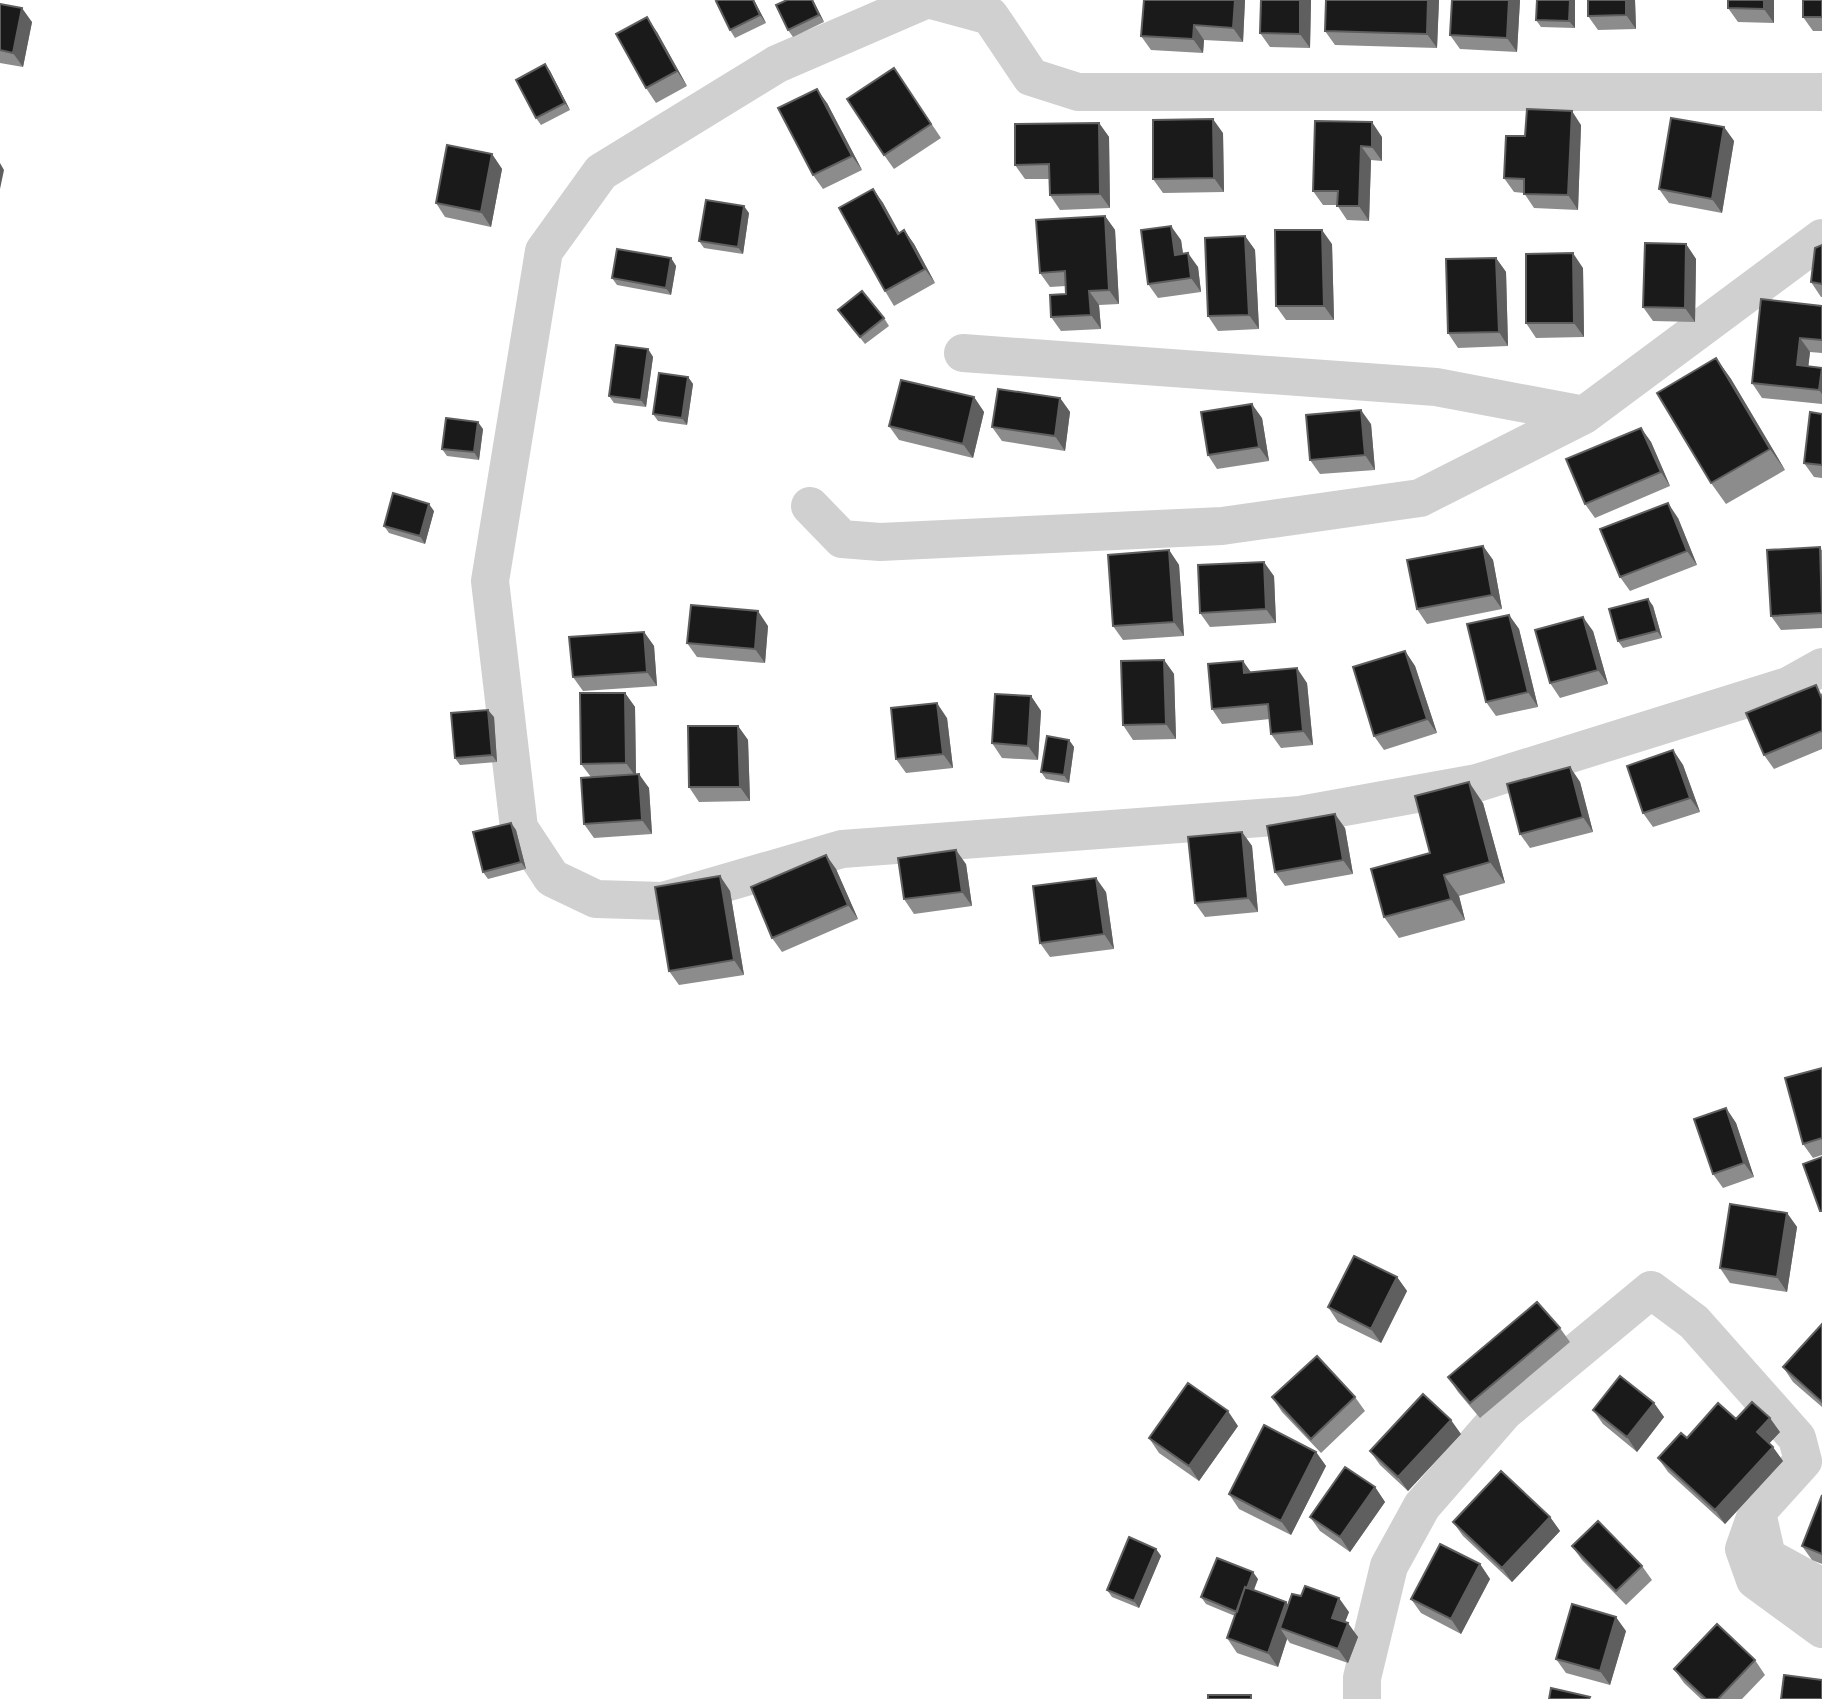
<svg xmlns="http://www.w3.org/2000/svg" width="1822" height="1699" font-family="'PT Sans Narrow',sans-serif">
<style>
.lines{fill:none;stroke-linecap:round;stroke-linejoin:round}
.street{stroke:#d0d0d0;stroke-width:38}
.wall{fill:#8c8c8c}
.shaded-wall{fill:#5f5f5f}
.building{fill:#1a1a1a;stroke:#5f5f5f;stroke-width:2}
</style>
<rect width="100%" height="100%" fill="#fff"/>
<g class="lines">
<path class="street" d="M925 0 777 64 601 172 544 251 490 581 519 828 552 878 596 899 663 901 842 849 1300 815 1477 783 1788 686 1822 667
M931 0 990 16 1031 77 1078 92H1822
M963 353 1436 387 1584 415
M810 506 842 539 880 542 1222 526 1420 498 1584 415 1822 238
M1758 1517 1767 1557 1822 1587
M1362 1699V1678L1389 1566 1422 1506 1504 1412 1651 1290 1694 1322 1797 1438 1803 1461 1757 1512 1744 1549 1755 1580 1822 1629"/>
</g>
<path class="wall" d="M754 0 766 23 735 38 730 30Z
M787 0H813L824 22 793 37 788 30Z
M1245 0 1243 42 1204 40 1203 53 1151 50 1141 36Z
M1261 0H1311L1310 48 1270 47 1260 33Z
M1326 0H1439L1437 48 1335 45 1325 31Z
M1520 0 1517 52 1460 49 1450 35Z
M1575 0V28L1541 27 1536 20Z
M1588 0H1635L1636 29 1598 30 1588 16Z
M1728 0H1774V23L1738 22 1728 8Z
M1822 0V31H1813L1803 17Z
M0 4 32 22 23 67 0 63Z
M657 32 687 86 656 103 646 88Z
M545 64 550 71 570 110 541 125 536 118Z
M894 68 941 138 894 169 884 155Z
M827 103 862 170 823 189 813 175Z
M1315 121 1382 137V161L1371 160 1369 221 1347 220 1337 205H1323L1313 191Z
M1099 123 1109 137 1110 208 1060 210 1050 195 1049 179H1025L1015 165Z
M1581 125 1578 210 1534 208 1524 193 1514 192 1504 178 1525 136Z
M1724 127 1734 141 1722 213 1669 203 1659 189Z
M1223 133 1224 192 1163 193 1153 179Z
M492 154 502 169 491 227 445 217 436 203Z
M873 189 883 203 899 233 904 230 914 244 935 283 894 306 885 291Z
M749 213 743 254 704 248 699 241Z
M1105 216 1115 230 1119 304 1099 305 1101 329 1061 331 1051 317 1066 294V286L1050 287 1040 273Z
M1245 236 1255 250 1259 329 1218 331 1208 316Z
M1181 240 1183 253 1198 267 1201 292 1158 298 1148 284Z
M1332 244 1334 320H1286L1276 306Z
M1686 244 1696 259 1695 322 1653 321 1643 307Z
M1822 245V297H1821L1811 282Z
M671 258 676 266 671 295 617 285 612 278Z
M1496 258 1506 272 1508 346 1458 348 1448 333Z
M1583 268 1584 337 1536 338 1526 323Z
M1822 306V353L1810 352 1808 366 1822 368V404L1762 398 1752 383Z
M838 310 884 318 889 326 865 344Z
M648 349 653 357 646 407 614 403 609 396Z
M1716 358 1731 379 1785 470 1726 504 1711 483Z
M688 377 693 384 687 425 658 421 653 414Z
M974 397 984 412 973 458 899 440 889 426Z
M1060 398 1070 412 1065 451 1002 441 992 427Z
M1822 414V478L1814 477 1804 463Z
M1262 418 1269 461 1217 469 1208 455Z
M1371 424 1375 470 1320 474 1310 460Z
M1641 428 1651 442 1670 486 1595 518 1585 504Z
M483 429 479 460 447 456 442 449Z
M434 511 425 544 389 533 384 526Z
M1678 518 1697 565 1630 591 1620 577Z
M1483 546 1493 560 1502 609 1427 624 1417 609Z
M1822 549V628L1781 630 1771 616Z
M1169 550 1179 565 1184 636 1123 640 1113 626Z
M1274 576 1276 623 1210 627 1200 613Z
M1648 599 1653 606 1662 638 1623 648 1618 641Z
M1509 615 1519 629 1538 707 1496 716 1486 702Z
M768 626 765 663 697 657 687 643Z
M1593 631 1608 684 1560 698 1550 683Z
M644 632 654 646 657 686 583 691 573 677Z
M1405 651 1415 666 1437 733 1384 750 1374 736Z
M1164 660 1174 674 1176 739 1133 740 1123 725Z
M1251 673 1307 683 1313 745 1281 748 1271 734 1270 719 1222 724 1212 709Z
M625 693 635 707 636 774 649 788 652 834 594 838 584 824 591 777 581 764Z
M1822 693V749L1774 769 1764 755Z
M1031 696 1041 711 1038 760 1002 758 992 743Z
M494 717 497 762 460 765 455 758Z
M947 718 953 768 906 773 896 759Z
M738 726 748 740 750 801 699 802 689 787Z
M1069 740 1074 747 1069 783 1046 779 1041 772Z
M1673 750 1683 765 1700 812 1653 827 1643 813Z
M1570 767 1580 782 1593 832 1530 848 1520 834Z
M1483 803 1505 883 1459 896 1465 920 1399 938 1384 917Z
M511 823 516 830 526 869 488 879 483 872Z
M1345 828 1353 874 1285 886 1275 872Z
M1242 832 1252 846 1258 912 1205 917 1195 903Z
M826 855 836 869 858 919 782 952 772 938Z
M966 864 972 906 914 914 904 899Z
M720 876 730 891 744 975 679 985 669 971Z
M1106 892 1114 949 1050 957 1040 943Z
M1822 1068V1155L1813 1158 1803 1144Z
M1726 1108 1736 1123 1754 1177 1723 1188 1713 1174Z
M1787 1213 1797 1227 1787 1292 1730 1283 1720 1268Z
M1397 1277 1407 1291 1381 1343 1338 1322 1328 1307Z
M1822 1324V1407L1793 1382 1783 1367Z
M1560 1328 1570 1342 1480 1418 1458 1392 1448 1377Z
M1272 1397H1355L1365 1411 1321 1453 1282 1412Z
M1654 1403 1664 1417 1637 1452 1603 1424 1593 1410Z
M1736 1419 1780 1432 1769 1443 1783 1461 1725 1524 1668 1472 1658 1458 1687 1438Z
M1238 1426 1199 1481 1159 1453 1149 1438Z
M1461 1434 1408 1491 1380 1465 1370 1451Z
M1316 1452 1326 1466 1291 1535 1239 1509 1229 1494Z
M1375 1487 1385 1502 1350 1552 1320 1531 1310 1517Z
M1822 1495V1564L1812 1560 1802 1546Z
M1550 1517 1560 1531 1512 1582 1463 1536 1453 1522Z
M1572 1546 1642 1566 1652 1580 1626 1605 1582 1560Z
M1156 1549 1161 1556 1139 1608 1112 1597 1107 1590Z
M1480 1564 1490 1579 1461 1634 1421 1613 1411 1599Z
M1258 1579 1254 1590 1286 1602 1288 1605 1349 1612 1345 1622 1358 1637 1348 1663 1290 1643 1287 1639 1278 1667 1237 1653 1227 1638 1235 1616 1206 1604 1201 1597Z
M1626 1631 1610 1685 1566 1673 1556 1659Z
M1755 1660 1765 1675 1742 1699H1701L1684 1683 1674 1669Z"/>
<path class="shaded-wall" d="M753 0H754L766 23 760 15Z
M812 0H813L824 22 819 15Z
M1235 0H1245L1243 42 1233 28Z
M1300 0H1311L1310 48 1300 34Z
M1428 0H1439L1437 48 1427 34Z
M1509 0H1520L1517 52 1507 38Z
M1570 0H1575V28L1569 21Z
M1626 0H1635L1636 29 1626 15Z
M1764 0H1774V23L1764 9Z
M22 8 32 22 23 67 13 53Z
M647 17 657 32 687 86 677 71Z
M1194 25 1204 40 1203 53 1193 39Z
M545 64 550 71 570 110 565 103Z
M817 89 827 103 862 170 852 156Z
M1572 111 1581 125 1578 210 1568 195Z
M1213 119 1223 133 1224 192 1214 178Z
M1372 122 1382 137V161L1372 147Z
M1099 123 1109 137 1110 208 1100 194Z
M1724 127 1734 141 1722 213 1712 199Z
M1361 146 1371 160 1369 221 1359 206Z
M492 154 502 169 491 227 481 212Z
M0 163 4 170 0 189Z
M873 189 883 203 908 248 898 234Z
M744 206 749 213 743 254 738 247Z
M1105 216 1115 230 1119 304 1109 290Z
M1171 226 1181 240 1185 269 1175 255Z
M904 230 914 244 935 283 925 269Z
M1322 230 1332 244 1334 320 1324 306Z
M1245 236 1255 250 1259 329 1249 315Z
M1686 244 1696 259 1695 322 1685 308Z
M1188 253 1198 267 1201 292 1191 278Z
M1573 253 1583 268 1584 337 1574 323Z
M671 258 676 266 671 295 666 288Z
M1496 258 1506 272 1508 346 1499 332Z
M1089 291 1099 305 1101 329 1091 315Z
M1800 338 1810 352 1807 379 1797 365Z
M648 349 653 357 646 407 641 400Z
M1716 358 1731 379 1785 470 1770 449Z
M1822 368V394L1819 390Z
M688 377 693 384 687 425 682 418Z
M974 397 984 412 973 458 963 444Z
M1060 398 1070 412 1065 451 1055 436Z
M1252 404 1262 418 1269 461 1259 447Z
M1361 410 1371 424 1375 470 1365 455Z
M478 422 483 429 479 460 474 452Z
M1641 428 1651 442 1670 486 1661 472Z
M1668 503 1678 518 1697 565 1687 551Z
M429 504 434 511 425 544 420 536Z
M1483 546 1493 560 1502 609 1492 595Z
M1169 550 1179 565 1184 636 1174 622Z
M1264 562 1274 576 1276 623 1266 609Z
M1648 599 1653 606 1662 638 1657 631Z
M758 611 768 626 765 663 755 649Z
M1509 615 1519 629 1538 707 1528 692Z
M1583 617 1593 631 1608 684 1598 670Z
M644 632 654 646 657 686 647 672Z
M1405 651 1415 666 1437 733 1427 719Z
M1164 660 1174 674 1176 739 1166 724Z
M1243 661 1253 675 1244 673Z
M1297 668 1307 683 1313 745 1303 731Z
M625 693 635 707 636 777 626 763Z
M1031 696 1041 711 1038 760 1028 746Z
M937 703 947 718 953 768 943 754Z
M488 710 494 717 497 762 492 755Z
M738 726 748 740 750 801 740 787Z
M1069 740 1074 747 1069 783 1064 775Z
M1673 750 1683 765 1700 812 1690 798Z
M1570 767 1580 782 1593 832 1583 817Z
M639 774 649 788 652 834 642 820Z
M1469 782 1483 803 1505 883 1490 862Z
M1335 814 1345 828 1353 874 1343 860Z
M511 823 516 830 526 869 521 862Z
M1242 832 1252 846 1258 912 1248 898Z
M956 850 966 864 972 906 962 892Z
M826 855 836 869 858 919 848 905Z
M1444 875 1459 896 1465 920 1451 899Z
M720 876 730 891 744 975 734 960Z
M1096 878 1106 892 1114 949 1104 934Z
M1726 1108 1736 1123 1754 1177 1744 1163Z
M1787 1213 1797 1227 1787 1292 1777 1277Z
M1397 1277 1407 1291 1381 1343 1371 1329Z
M1654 1403 1664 1417 1637 1452 1627 1437Z
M1228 1411 1238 1426 1199 1481 1189 1466Z
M1770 1418 1780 1432 1767 1446 1757 1432Z
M1451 1420 1461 1434 1408 1491 1398 1477Z
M1773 1447 1783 1461 1725 1524 1715 1510Z
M1316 1452 1326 1466 1291 1535 1281 1521Z
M1375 1487 1385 1502 1350 1552 1340 1537Z
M1550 1517 1560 1531 1512 1582 1502 1568Z
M1156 1549 1161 1556 1139 1608 1134 1601Z
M1480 1564 1490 1579 1461 1634 1451 1619Z
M1253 1572 1258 1579 1242 1619 1237 1612Z
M1339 1598 1349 1612 1341 1632 1332 1618Z
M1286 1602 1295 1616 1280 1628 1287 1639 1278 1667 1268 1653Z
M1616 1617 1626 1631 1610 1685 1600 1671Z
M1348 1623 1358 1637 1348 1663 1338 1649Z"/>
<path class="building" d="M719 0H753L760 15 730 30 716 1Z
M787 0H812L819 15 788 30 776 5Z
M1144 0H1235L1233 28 1194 25 1193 39 1141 36Z
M1261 0H1300V34L1260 33Z
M1326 0H1428L1427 34 1325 31Z
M1452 0H1509L1507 38 1450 35Z
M1537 0H1570L1569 21 1536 20Z
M1588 0H1626V15L1588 16Z
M1728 0H1764V9L1728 8Z
M1803 0H1822V17H1803Z
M0 4 22 8 13 53 0 50Z
M647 17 677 71 646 88 616 34Z
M545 64 565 103 536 118 516 80Z
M894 68 931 124 884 155 847 99Z
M817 89 852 156 813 175 778 108Z
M1527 109 1572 111 1568 195 1524 194V179L1504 178 1506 136H1525Z
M1671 118 1724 127 1712 199 1659 189Z
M1213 119 1214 178 1153 179V120Z
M1315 121 1372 122V147L1361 146 1359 206H1337L1338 191H1313Z
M1099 123 1100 194 1050 195 1049 164 1015 165V124Z
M447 145 492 154 481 212 436 203Z
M873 189 898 234 904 230 925 269 885 291 839 208Z
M706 200 744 206 738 247 699 241Z
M1105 216 1109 290 1089 291 1091 315 1051 317 1050 295 1066 294 1065 271 1040 273 1036 220Z
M1171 226 1175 255 1188 253 1191 278 1148 284 1141 230Z
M1275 230H1322L1324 306H1276Z
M1245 236 1249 315 1208 316 1205 238Z
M1645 243 1686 244 1685 308 1643 307Z
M1822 245V284L1811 282 1815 248Z
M617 249 671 258 666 288 612 278Z
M1573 253 1574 323H1526V254Z
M1496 258 1499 332 1448 333 1446 259Z
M862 291 884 318 860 337 838 310Z
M1761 299 1822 306V340L1800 338 1797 365 1822 368 1819 390 1752 383Z
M616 345 648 349 641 400 609 396Z
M1716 358 1770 449 1711 483 1657 393Z
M659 373 688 377 682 418 653 414Z
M901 380 974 397 963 444 889 426Z
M998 389 1060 398 1055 436 992 427Z
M1252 404 1259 447 1208 455 1201 412Z
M1361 410 1365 455 1310 460 1306 415Z
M1810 412 1822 414V465L1804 463Z
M446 418 478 422 474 452 442 449Z
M1641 428 1661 472 1585 504 1566 459Z
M393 493 429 504 420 536 384 526Z
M1668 503 1687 551 1620 577 1600 529Z
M1483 546 1492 595 1417 609 1407 560Z
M1820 547 1822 613 1771 616 1767 550Z
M1169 550 1174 622 1113 626 1108 555Z
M1264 562 1266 609 1200 613 1198 565Z
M1648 599 1657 631 1618 641 1609 609Z
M691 605 758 611 755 649 687 643Z
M1509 615 1528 692 1486 702 1467 624Z
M1583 617 1598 670 1550 683 1535 630Z
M644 632 647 672 573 677 569 637Z
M1405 651 1427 719 1374 736 1353 667Z
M1164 660 1166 724 1123 725 1121 661Z
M1243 661 1244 673 1297 668 1303 731 1271 734 1268 704 1212 709 1208 664Z
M1816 685 1822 699V731L1764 755 1746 713Z
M580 693H625L626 763 581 764Z
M995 694 1031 696 1028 746 992 743Z
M937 703 943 754 896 759 891 708Z
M488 710 492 755 455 758 451 713Z
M688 726H738L740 787H689Z
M1047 736 1069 740 1064 775 1041 772Z
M1673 750 1690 798 1643 813 1627 766Z
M1570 767 1583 817 1520 834 1507 784Z
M639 774 642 820 584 824 581 778Z
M1469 782 1490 862 1444 875 1451 899 1384 917 1371 869 1430 853 1415 796Z
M1335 814 1343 860 1275 872 1267 826Z
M511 823 521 862 483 872 473 832Z
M1242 832 1248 898 1195 903 1188 837Z
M956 850 962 892 904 899 898 858Z
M826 855 848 905 772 938 751 887Z
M720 876 734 960 669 971 655 887Z
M1096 878 1104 934 1040 943 1033 886Z
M1822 1068V1138L1803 1144 1785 1078Z
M1726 1108 1744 1163 1713 1174 1694 1119Z
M1822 1157V1211H1820L1803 1164Z
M1730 1204 1787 1213 1777 1277 1720 1268Z
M1354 1256 1397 1277 1371 1329 1328 1307Z
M1537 1302 1560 1328 1470 1403 1448 1377Z
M1822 1324V1402L1783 1367Z
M1317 1356 1355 1397 1311 1439 1272 1397Z
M1620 1376 1654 1403 1627 1437 1593 1410Z
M1188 1383 1228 1411 1189 1466 1149 1438Z
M1423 1394 1451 1420 1398 1477 1370 1451Z
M1752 1402 1770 1418 1757 1432 1773 1447 1715 1510 1658 1458 1681 1433 1687 1438 1718 1403 1736 1419Z
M1264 1425 1316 1452 1281 1521 1229 1494Z
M1345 1467 1375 1487 1340 1537 1310 1517Z
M1501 1471 1550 1517 1502 1568 1453 1522Z
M1822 1495V1554L1802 1546Z
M1598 1521 1642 1566 1616 1591 1572 1546Z
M1129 1537 1156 1549 1134 1601 1107 1590Z
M1440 1544 1480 1564 1451 1619 1411 1599Z
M1217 1558 1253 1572 1247 1588 1245 1587 1237 1612 1201 1597Z
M1305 1586 1339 1598 1332 1618 1348 1623 1338 1649 1280 1628 1292 1594 1301 1596Z
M1245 1587 1286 1602 1268 1653 1227 1638Z
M1572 1604 1616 1617 1600 1671 1556 1659Z
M1717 1624 1755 1660 1718 1699H1706L1674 1669Z
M1784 1675 1822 1680V1699H1781Z
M1551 1688 1590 1697 1589 1699H1549Z
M1208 1695H1251V1699H1208Z"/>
</svg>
